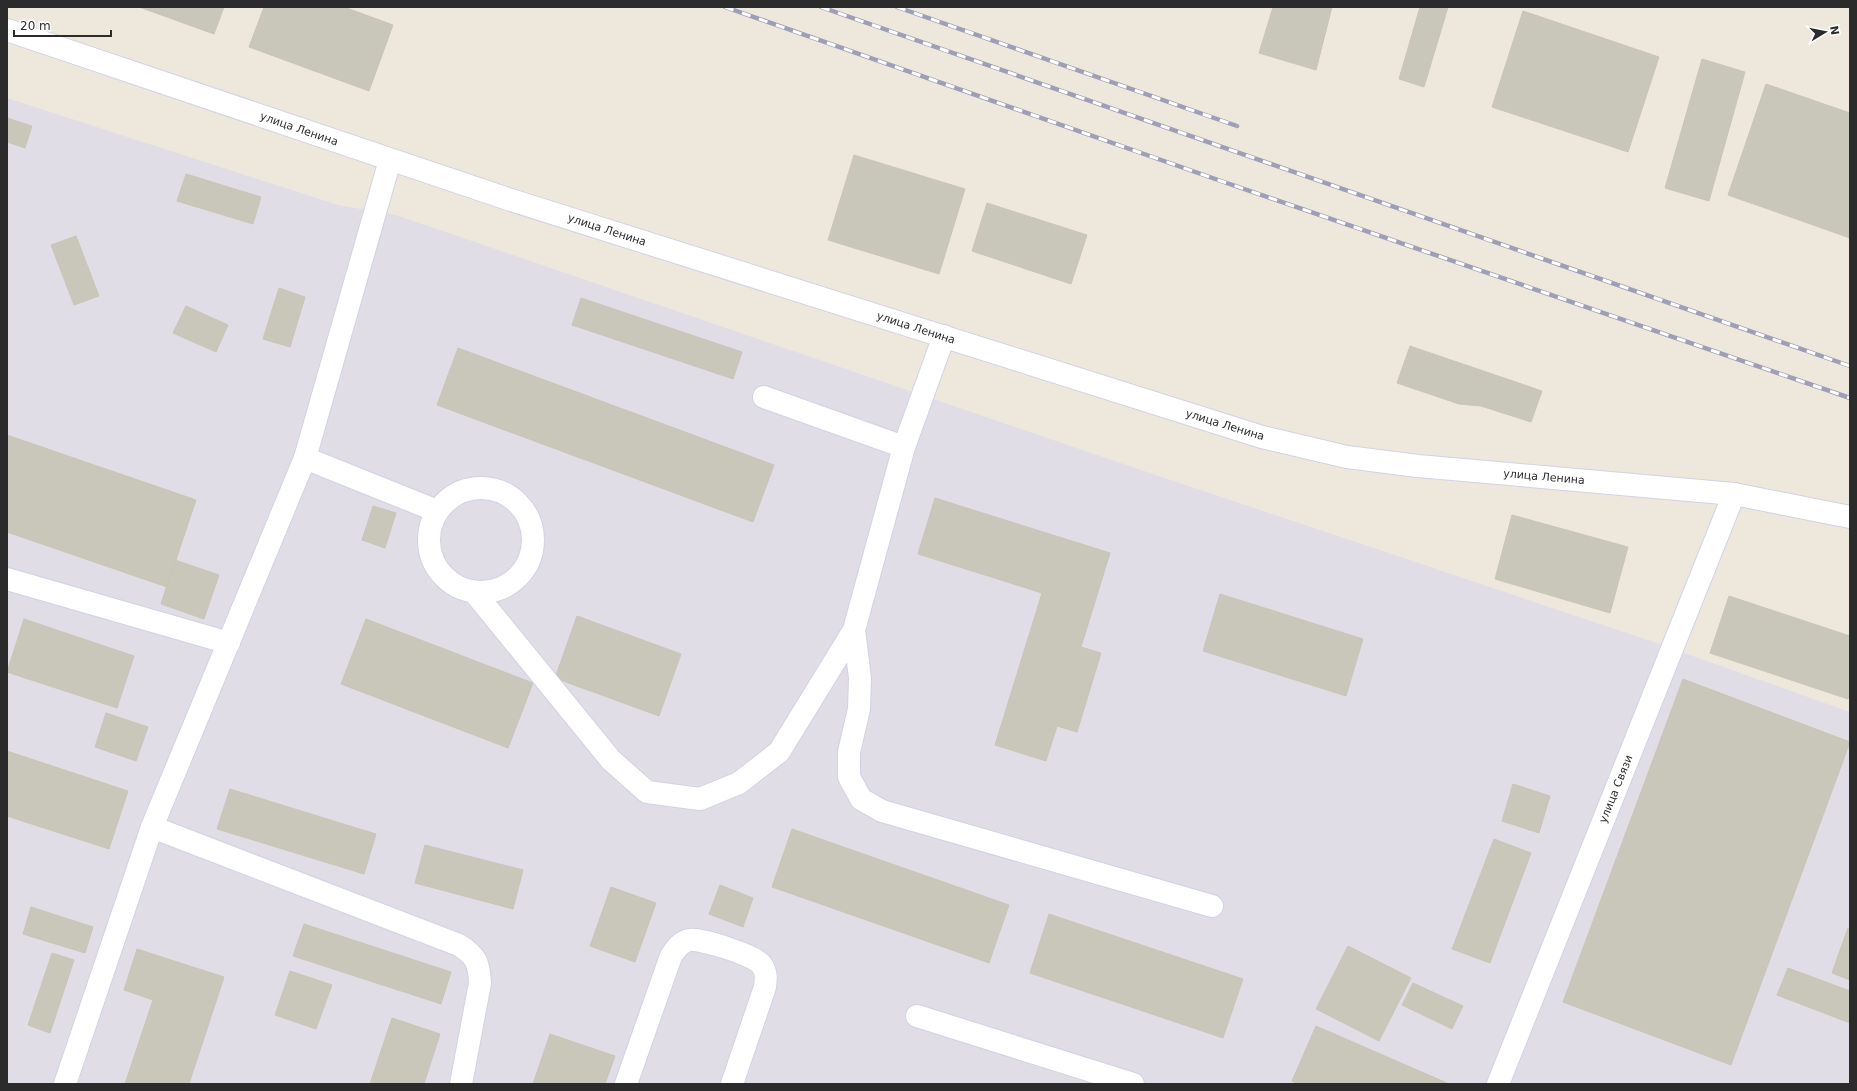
<svg xmlns="http://www.w3.org/2000/svg" width="1857" height="1091" font-family="'DejaVu Sans',sans-serif">
<style>
.industrial{fill:#e1dde6}
.building{fill:#c9c6ba;stroke:#cac5b5}
.lines{fill:none;stroke-linecap:round;stroke-linejoin:round}
.minor-casing{stroke:#d1d2e5;stroke-width:24}
.minor{stroke:#fff;stroke-width:22}
.rail-casing{stroke:#9e9eb7;stroke-width:4.5}
.rail{stroke:#fff;stroke-width:3;stroke-dasharray:9;stroke-linecap:butt}
.labels{text-anchor:middle;dominant-baseline:central;stroke-width:4;stroke-linejoin:round;paint-order:stroke}
.street-label{font-size:11px;fill:#2b2b2b;stroke:#fff}
</style>
<rect width="100%" height="100%" fill="#eee8dc"/>
<path class="industrial" d="M7,98L338,205L396,215L1144,471L1651,641L1850,712V1084H7Z"/>
<g class="building">
<path d="M139,7H224L214,34Z"/>
<path d="M264,7H344L393,25L369,91L249,47Z"/>
<path d="M1273,7H1332L1316,70L1259,53Z"/>
<path d="M1420,7H1448L1424,87L1399,79Z"/>
<path d="M1523,11L1659,57L1628,152L1492,107Z"/>
<path d="M1702,59L1745,72L1709,201L1665,188Z"/>
<path d="M1766,84L1850,113V238L1728,195Z"/>
<path d="M7,118L32,126L25,148L7,142Z"/>
<path d="M854,155L965,189L939,274L828,240Z"/>
<path d="M186,174L261,197L253,224L177,201Z"/>
<path d="M987,203L1087,235L1071,284L972,251Z"/>
<path d="M76,236L99,296L74,305L51,245Z"/>
<path d="M279,288L305,297L290,347L263,339Z"/>
<path d="M581,298L742,352L733,379L572,325Z"/>
<path d="M186,306L228,325L216,352L173,333Z"/>
<path d="M1410,346L1542,391L1531,422L1481,406L1459,404L1397,383Z"/>
<path d="M458,348L774,465L753,522L437,405Z"/>
<path d="M7,435L196,500L167,587L7,532Z"/>
<path d="M935,498L1110,553L1081,647L1101,653L1077,732L1057,726L1046,761L995,745L1042,593L918,554Z"/>
<path d="M373,506L396,513L385,548L362,540Z"/>
<path d="M1512,515L1628,547L1610,613L1495,579Z"/>
<path d="M175,560L219,575L204,619L161,604Z"/>
<path d="M1220,594L1363,639L1346,696L1203,651Z"/>
<path d="M1729,596L1850,636V693L1848,699L1710,653Z"/>
<path d="M577,616L681,654L659,716L555,678Z"/>
<path d="M24,619L134,656L117,708L7,672Z"/>
<path d="M366,619L533,683L508,748L341,684Z"/>
<path d="M1683,679L1850,742L1731,1065L1563,1002Z"/>
<path d="M106,713L148,727L136,761L95,747Z"/>
<path d="M7,751L128,791L109,849L7,816Z"/>
<path d="M1513,784L1550,796L1539,833L1502,821Z"/>
<path d="M230,789L376,834L364,874L217,829Z"/>
<path d="M792,829L1009,905L989,963L772,887Z"/>
<path d="M1494,839L1531,853L1490,963L1452,949Z"/>
<path d="M425,845L523,870L513,909L415,883Z"/>
<path d="M720,885L753,898L743,927L709,914Z"/>
<path d="M611,887L656,903L635,962L590,946Z"/>
<path d="M31,907L93,927L85,953L23,934Z"/>
<path d="M1049,914L1243,979L1223,1038L1030,973Z"/>
<path d="M304,924L451,972L441,1004L293,956Z"/>
<path d="M1848,928L1850,929V980L1832,973Z"/>
<path d="M1348,946L1411,978L1379,1041L1316,1009Z"/>
<path d="M137,949L224,977L189,1084H125L153,1000L124,990Z"/>
<path d="M52,953L74,960L50,1033L28,1025Z"/>
<path d="M1788,968L1850,991V1023L1777,995Z"/>
<path d="M290,971L332,985L316,1029L275,1015Z"/>
<path d="M1413,983L1463,1006L1452,1029L1402,1005Z"/>
<path d="M392,1018L440,1034L424,1084H370Z"/>
<path d="M1316,1026L1447,1083V1084H1299L1292,1081Z"/>
<path d="M550,1034L615,1056L605,1084H533Z"/>
</g>
<g class="lines">
<g class="minor-casing">
<g id="minor">
<path d="M7,30L511,200L1262,437L1347,457L1418,466L1734,494L1850,517"/>
<path d="M764,397L904,447"/>
<path d="M305,458L437,511"/>
<circle cx="481" cy="540" r="52"/>
<path d="M7,579L229,643"/>
<path d="M474,592L611,760L647,792L700,799L739,783L779,752L854,630L904,447L944,336"/>
<path d="M854,630L860,678L859,709L849,752V777L861,799L882,811L1212,906"/>
<path d="M152,827L459,945C476,956 479,962 480,983L461,1084"/>
<path d="M917,1016L1133,1084"/>
<path d="M65,1084L152,827L305,458L390,160"/>
<path d="M626,1084L671,956C676,949 680,942 689,940C700,938 754,955 761,964C767,972 766,979 765,987L732,1084"/>
<path d="M1498,1084L1734,494"/>
</g>
</g>
<use href="#minor" class="minor"/>
<g class="rail-casing">
<g id="rail">
<path d="M725,7L1221,181L1850,398"/>
<path d="M821,7L1850,366"/>
<path d="M897,7L1237,126"/>
</g>
</g>
<use href="#rail" class="rail"/>
</g>
<g class="labels">
<g class="street-label">
<text transform="translate(299 129) rotate(19)">улица Ленина</text>
<text transform="translate(607 230) rotate(18)">улица Ленина</text>
<text transform="translate(916 328) rotate(18)">улица Ленина</text>
<text transform="translate(1225 425) rotate(17)">улица Ленина</text>
<text transform="translate(1544 477) rotate(5)">улица Ленина</text>
<text transform="translate(1616 789) rotate(-68)">улица Связи</text>
</g>
</g>
<rect width="1857" height="1091" fill="none" stroke="#2b2b2b" stroke-width="16"/>
<g transform="translate(1825 32) rotate(80)" stroke="#ffffff" stroke-width="3" paint-order="stroke">
<path d="M0-3L7 15L0 10L-7 15Z" fill="#2b2b2b"/>
<text y="-6" font-size="11" font-weight="bold" text-anchor="middle" fill="#2b2b2b">N</text>
</g>
<path d="M14 30v6h97v-6" fill="none" stroke="#2b2b2b" stroke-width="2"/>
<text x="20" y="30" font-size="12" fill="#2b2b2b" stroke="#ffffff" stroke-width="3" paint-order="stroke">20 m</text>
</svg>
